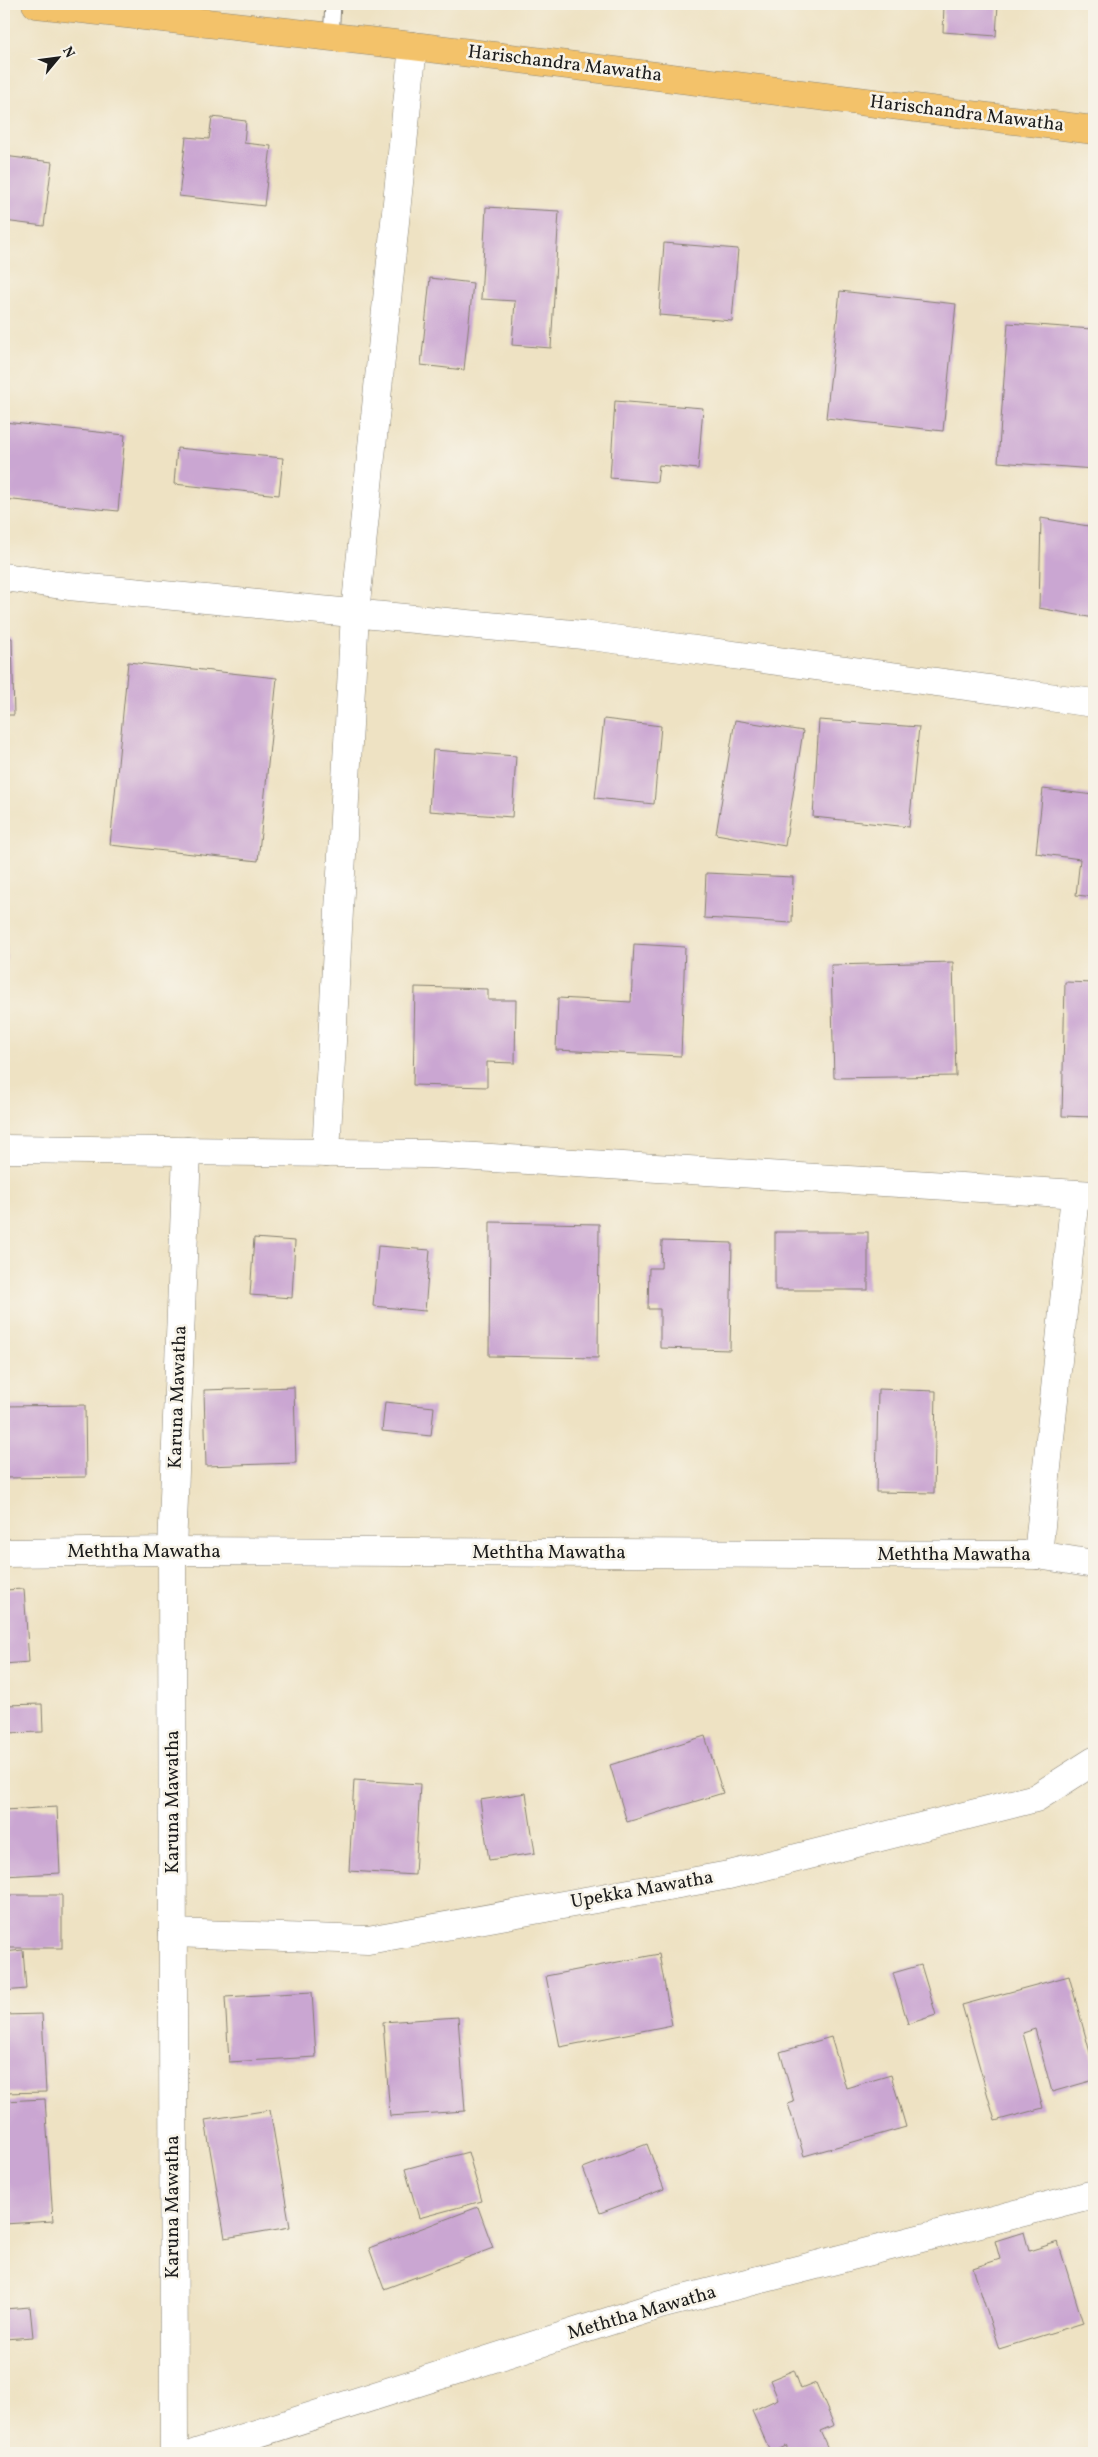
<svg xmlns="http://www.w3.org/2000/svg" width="1098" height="2457" font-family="Vollkorn,serif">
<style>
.building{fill:#caa6d2}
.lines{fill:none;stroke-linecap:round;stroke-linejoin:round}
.lane-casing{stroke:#857f70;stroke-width:17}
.street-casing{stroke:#857f70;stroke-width:29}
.primary-casing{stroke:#857f70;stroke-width:29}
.lane{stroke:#fff;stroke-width:15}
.street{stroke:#fff;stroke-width:28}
.primary{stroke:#f3c26a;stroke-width:28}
.labels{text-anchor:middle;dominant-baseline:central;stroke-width:5;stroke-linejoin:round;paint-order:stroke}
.street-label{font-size:19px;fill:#1c1c1c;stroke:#f7f3e8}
</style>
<rect width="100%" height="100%" fill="#f7f3e8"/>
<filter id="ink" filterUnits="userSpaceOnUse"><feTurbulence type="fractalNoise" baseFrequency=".02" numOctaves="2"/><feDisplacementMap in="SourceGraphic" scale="10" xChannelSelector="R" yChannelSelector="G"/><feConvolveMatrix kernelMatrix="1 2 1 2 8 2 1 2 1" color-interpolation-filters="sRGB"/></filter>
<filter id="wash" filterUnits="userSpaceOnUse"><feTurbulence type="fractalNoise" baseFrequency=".0096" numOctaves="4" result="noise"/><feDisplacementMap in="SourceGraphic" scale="20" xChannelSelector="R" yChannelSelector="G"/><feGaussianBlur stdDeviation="1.12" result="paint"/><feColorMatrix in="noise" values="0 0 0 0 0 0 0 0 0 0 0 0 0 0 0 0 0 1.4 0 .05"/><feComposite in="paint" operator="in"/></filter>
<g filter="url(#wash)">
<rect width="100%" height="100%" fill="#eee2c3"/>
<g id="blocks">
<g class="building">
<path d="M944,4H998L996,36L943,32Z"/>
<path d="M212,117L246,121L244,143L271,146L264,206L179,196L186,137L209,139Z"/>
<path d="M4,156L52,162L44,226L4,221Z"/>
<path d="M486,207L559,211L551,348L512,345L515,301L481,299Z"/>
<path d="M664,243L738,249L732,321L659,315Z"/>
<path d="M430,278L473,283L464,370L421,365Z"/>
<path d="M840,291L956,304L943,431L826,418Z"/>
<path d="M1093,315L1094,469L998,462L1008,323L1092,329Z"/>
<path d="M615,401L703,408L698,469L659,465L657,482L610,478Z"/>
<path d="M4,422L125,435L118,511L4,499Z"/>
<path d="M177,448L283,458L279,495L174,484Z"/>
<path d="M1041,518L1094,527V618L1039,608Z"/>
<path d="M4,638H12L14,715H4Z"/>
<path d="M128,662L277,678L258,861L110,845Z"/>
<path d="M604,719L661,726L654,804L595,798Z"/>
<path d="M735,720L803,731L785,846L716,834Z"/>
<path d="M819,720L919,727L909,827L813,817Z"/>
<path d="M433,750L516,756L512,817L429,811Z"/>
<path d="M1043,789L1094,795V897L1076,895L1080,859L1036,853Z"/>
<path d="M706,873L793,877L792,923L704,918Z"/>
<path d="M634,944L685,947L681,1056L556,1050L558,998L631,1002Z"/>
<path d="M4,945H7L6,976H4Z"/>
<path d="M953,962L956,1076L834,1078L831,965Z"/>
<path d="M1065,982L1094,983V1117L1062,1116Z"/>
<path d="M415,987L488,989V1000H516L515,1063L487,1062V1087L413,1085Z"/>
<path d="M490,1222L599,1224L598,1358L489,1356Z"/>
<rect x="775" y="1232" width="93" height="58"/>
<path d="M254,1238L295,1241L292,1298L250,1295Z"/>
<path d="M662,1241L732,1243L730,1350L660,1348V1309H648L649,1268H661Z"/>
<path d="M378,1246L430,1250L425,1311L373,1306Z"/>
<path d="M294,1387L296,1463L206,1466L204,1390Z"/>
<path d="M878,1389L936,1391L934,1493L876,1492Z"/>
<path d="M385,1402L434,1407L431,1436L382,1431Z"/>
<path d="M85,1405L86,1477L4,1478V1406Z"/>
<path d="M24,1589L29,1662L4,1664V1590Z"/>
<path d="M42,1704L43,1732L4,1733V1705Z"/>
<path d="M705,1736L723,1793L627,1822L610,1765Z"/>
<path d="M354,1780L420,1784L415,1875L349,1871Z"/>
<path d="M526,1793L535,1853L489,1860L480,1800Z"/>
<path d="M57,1807L60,1873L4,1876V1810Z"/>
<rect x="4" y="1895" width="58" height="53"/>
<path d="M23,1950L26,1989L4,1991V1952Z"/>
<path d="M659,1954L672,2025L560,2047L546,1976Z"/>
<path d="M921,1965L936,2015L908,2024L893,1973Z"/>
<path d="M1069,1976L1094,2067V2080L1052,2092L1035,2029L1023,2033L1043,2108L995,2121L962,2005Z"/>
<path d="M312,1992L316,2057L229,2062L225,1997Z"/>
<path d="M42,2014L46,2092L4,2093V2015Z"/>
<path d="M458,2017L465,2111L390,2116L383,2022Z"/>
<path d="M831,2037L846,2088L891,2075L906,2127L804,2156L788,2104L794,2102L780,2052Z"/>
<path d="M45,2099L53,2221L4,2224V2101Z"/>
<path d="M270,2110L290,2227L225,2238L205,2120Z"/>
<path d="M647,2144L664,2189L600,2213L583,2168Z"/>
<path d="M468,2152L482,2201L419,2218L405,2169Z"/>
<path d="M478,2207L493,2248L384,2289L369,2248Z"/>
<path d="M1024,2232L1029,2251L1058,2242L1083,2323L999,2349L973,2268L1000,2259L995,2241Z"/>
<path d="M30,2307L33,2337L4,2339V2309Z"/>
<path d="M794,2370L801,2389L816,2383L834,2425L820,2431L830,2453H790L786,2446L771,2453L752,2411L778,2399L770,2380Z"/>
</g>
</g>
</g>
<g filter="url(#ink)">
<use href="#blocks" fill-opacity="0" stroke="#857f70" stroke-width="1"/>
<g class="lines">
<g class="lane-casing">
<path id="lane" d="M331,37L333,4"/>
</g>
<g class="street-casing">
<g id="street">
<path d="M4,577L69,586L583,635L1094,703"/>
<path d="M4,1149L428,1154L1094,1195"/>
<path d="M326,1153L355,613L413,46"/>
<path d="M4,1553L172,1551L1038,1555L1094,1564"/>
<path d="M1038,1555L1075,1195"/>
<path d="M173,1933L368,1940L729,1875L1036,1798L1094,1761"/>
<path d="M174,2453L172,1551L187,1151"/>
<path d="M196,2453L660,2305L1094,2194"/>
</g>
</g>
<g class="primary-casing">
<path id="primary" d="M36,4L413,46L1094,130"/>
</g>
<use href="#lane" class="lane"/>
<use href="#street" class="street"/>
<use href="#primary" class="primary"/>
</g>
</g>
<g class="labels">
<g class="street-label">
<text transform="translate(565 64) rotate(7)">Harischandra Mawatha</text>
<text transform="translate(967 114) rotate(7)">Harischandra Mawatha</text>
<text transform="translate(178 1397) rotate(-88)">Karuna Mawatha</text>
<text x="144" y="1552">Meththa Mawatha</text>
<text x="549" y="1553">Meththa Mawatha</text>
<text x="954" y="1555">Meththa Mawatha</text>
<text transform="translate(173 1802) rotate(-90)">Karuna Mawatha</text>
<text transform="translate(642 1890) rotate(-10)">Upekka Mawatha</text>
<text transform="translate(173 2207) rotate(-90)">Karuna Mawatha</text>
<text transform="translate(642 2313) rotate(-16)">Meththa Mawatha</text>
</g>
</g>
<rect width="1098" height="2457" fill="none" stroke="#f7f3e8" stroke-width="20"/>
<g transform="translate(58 58) rotate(61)" stroke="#f7f3e8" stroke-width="4" paint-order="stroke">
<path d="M0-4L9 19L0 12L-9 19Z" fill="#1c1c1c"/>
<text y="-8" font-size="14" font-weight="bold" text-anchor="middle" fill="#1c1c1c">N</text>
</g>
</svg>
